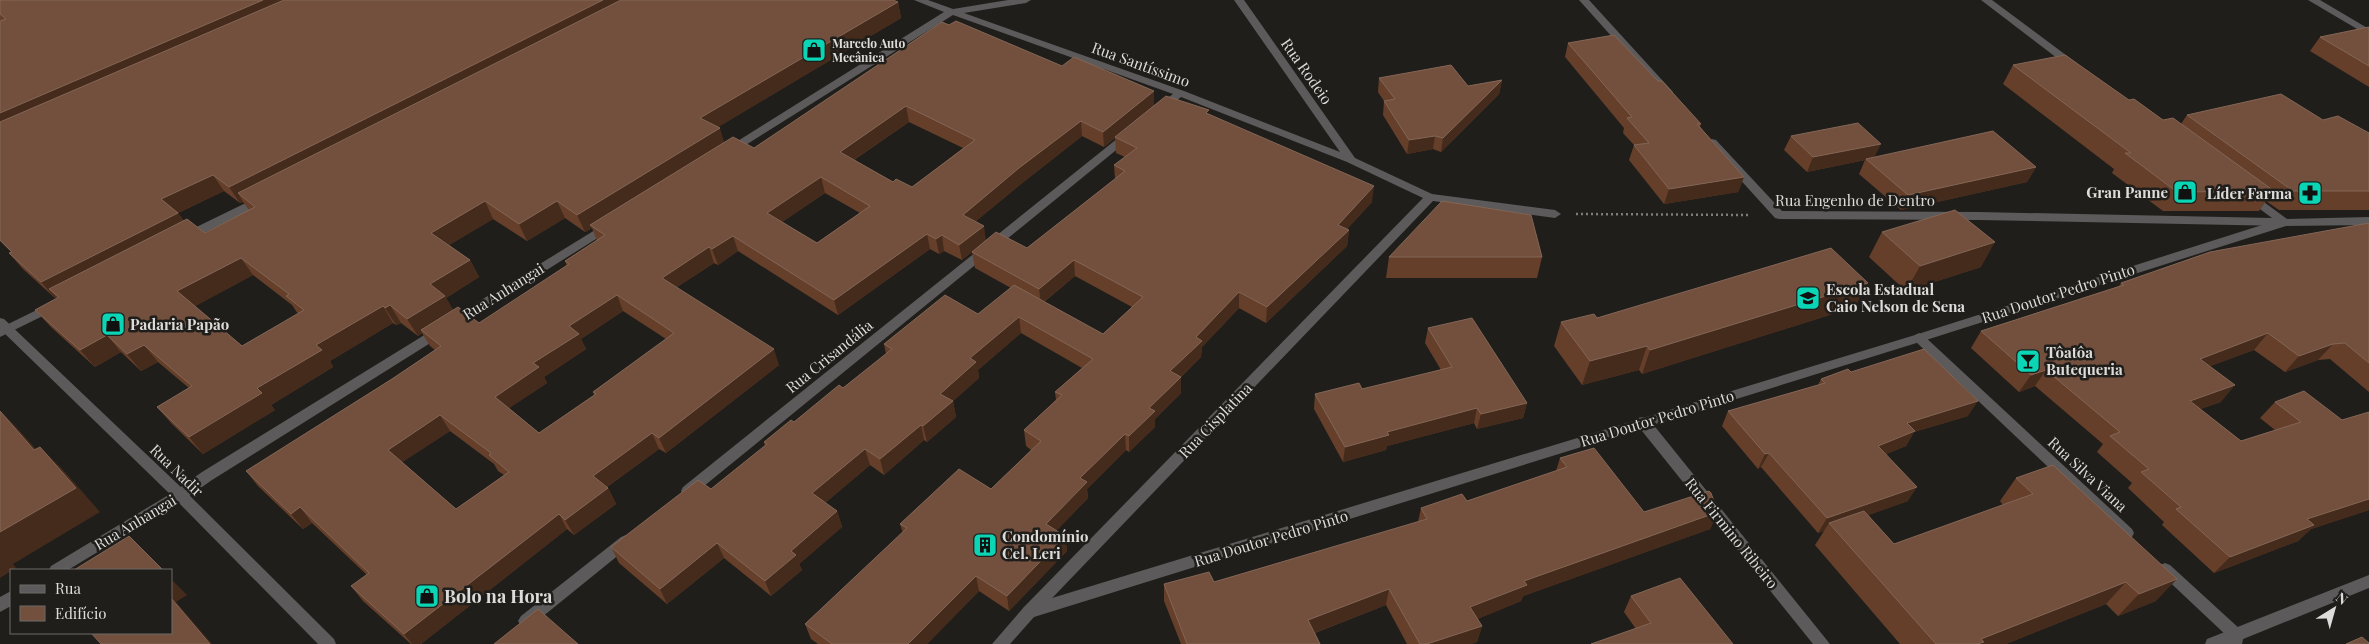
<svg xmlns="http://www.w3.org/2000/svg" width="2369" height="644" font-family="'Playfair Display',serif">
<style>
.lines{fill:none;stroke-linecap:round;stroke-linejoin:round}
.path{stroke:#7e7d7a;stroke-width:2.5;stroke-dasharray:2 3;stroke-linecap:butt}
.minor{fill:#5c5a5a;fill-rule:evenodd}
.tertiary{fill:#5c5a5a;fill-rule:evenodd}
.wall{fill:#663f2a;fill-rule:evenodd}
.shaded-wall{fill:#452b1c}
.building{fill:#73503d;stroke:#836656;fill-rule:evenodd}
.labels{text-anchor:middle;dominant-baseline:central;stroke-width:5;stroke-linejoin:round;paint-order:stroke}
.far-poi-label{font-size:12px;font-weight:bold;fill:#dddcda;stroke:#201e1b;text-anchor:start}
.street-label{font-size:15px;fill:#dddcda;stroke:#201e1b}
.poi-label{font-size:15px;font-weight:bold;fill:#dddcda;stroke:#201e1b;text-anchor:start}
.near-poi-label{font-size:18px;font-weight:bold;fill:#dddcda;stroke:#201e1b;text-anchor:start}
</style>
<rect width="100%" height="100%" fill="#201e1b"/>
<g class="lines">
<path class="path" d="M1576,214L1750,215"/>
<g class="minor">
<path d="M914,0H928L953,9L1008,0H1031L1026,3L964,13L1184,91L1340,152L1234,0H1244L1355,158L1432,194L1555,210L1561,214L1555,218L1433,201L1034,617L1029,619L1024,617L1021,612L1024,607L1423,198L1347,162L1181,97L1164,111H1156V107L1173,94L953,15L733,153H725L724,151L725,149L944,12Z"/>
<path d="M1579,0H1589L1673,92V96H1665Z"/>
<path d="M1981,0H1992L2078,64V68H2070Z"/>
<path d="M2308,0H2320L2369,29V36Z"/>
<path d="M1127,133L1131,134L1132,136L1131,138L693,495L688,497L683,495L681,491L683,487L1123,134Z"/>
<path d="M1712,139L1716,140L1782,211L1979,212L2272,218L2245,198L2243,195L2245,192L2249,191L2291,222L2285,226L1979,220L1779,219L1775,218L1708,144L1707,142Z"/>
<path d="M262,195L266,196L268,199L266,202L190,240H182L180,237L182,234Z"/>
<path d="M608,222L612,223L614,226L612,229L212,480L185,499L68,570H49L51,566L175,491L202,472Z"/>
<path d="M53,302L57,303L59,306L57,309L0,337V328Z"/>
<path d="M1919,333L1923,335L2132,529L2134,533L2132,537L2127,539L2122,537L1915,341L1913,338L1915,335Z"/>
<path d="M1643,417L1648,418L1830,644H1813L1638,426L1636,422L1638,418Z"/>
<path d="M626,535L631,537L633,541L631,545L531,626L526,628L521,626L518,621L521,616L621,537Z"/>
<path d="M2165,563L2170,565L2241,630L2244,635L2242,644H2226L2228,637L2160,573L2158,569L2160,565Z"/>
<path d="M11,591V606L0,612V597Z"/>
</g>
<g class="tertiary">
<path d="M2369,217V225L2286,226L1923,341L1034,617L1010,644H992L1024,607L1029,605L1915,335L2281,219Z"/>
<path d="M0,318L4,319L185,491L334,639L336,644H318L175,499L0,329Z"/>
<path d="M2369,575V588L2231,644H2205L2207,639Z"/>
</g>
</g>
<g class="wall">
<path d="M0,0L898,2L901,18L718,127L724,142L754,148L942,22L1154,105L1209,114L1372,202L1347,229L1349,230L1347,246L1266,323L1239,308L1202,347L1201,357L1181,377V393L1155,419V427L1129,452L1126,450L1087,489L1088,498L1056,531L1065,536L1067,551L1009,611L979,591L927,644H818L811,639L805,624L903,533L900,524L991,489L1031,450L1026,446L1024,430L1056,400L1055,392L1082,368L1021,333L978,370L979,378L953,401L956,417L927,442L924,440L884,475L870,465L825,503L837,511L842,527L799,564L802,570L771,596L724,558L667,604L619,563L611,547L711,489L765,446L764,442L794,422L843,388L886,354L884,344L978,314L1011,288L975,268L972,252L962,260L944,251L939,254L930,249L838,315L738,251L718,265L714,263L677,287L779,365L666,453L659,449L607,487L608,488L616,504L574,535L567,529L421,644H411L363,601L351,586L367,575L312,523L303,529L258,486L246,471L392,379L435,350L430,346L422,333L418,336L401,323L396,325L393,323L330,361L333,367L271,405L275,410L203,454L172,424L157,407L189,388L158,362L141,371L121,352L95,367L51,327L35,310L57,298L56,297L55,298L23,269L9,253L11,252L0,241V21H1L0,20ZM909,122L963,148L912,187L893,182L854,160ZM1082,136L1104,147L1115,138L1116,153L1125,157L1114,165L1115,179L1027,248L986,241L976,221L1021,184ZM224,191L240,203L243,202L249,210L205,233L184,221L178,213ZM825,193L860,213L817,243L782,222ZM565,218L585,232L592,228L597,241L565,261L567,266L479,323L453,310L446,298L479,277L470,260L449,245L493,219L527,241ZM253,275L292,305L298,314L242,346L195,306ZM1075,276L1132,307L1103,334L1044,302ZM623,311L666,339L593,392L594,395L539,433L509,408L547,383L544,377L586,349L581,339ZM450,431L494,464L498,471L504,475L456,509L402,462Z"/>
<path d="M2369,27V87L2310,51L2320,37Z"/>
<path d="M1568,43L1658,81L1701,124L1700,127L1744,177L1738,192L1664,204L1629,160L1634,145L1623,133L1624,128L1565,57Z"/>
<path d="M2013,65L2129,100L2163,120L2181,124L2187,115L2323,120L2369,133V210H2279L2266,201L2259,211H2163L2112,173L2114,169L2003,84Z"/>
<path d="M1379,78L1468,86L1502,80L1499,94L1441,152L1433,149L1407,154L1383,115L1384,101L1378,92Z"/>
<path d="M1791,136L1875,157L2036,167L2027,182L1901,210L1859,174L1865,160L1807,172L1784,150Z"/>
<path d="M2369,223V392L2330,359L2318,360L2285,372L2254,350L2210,366L2221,402L2200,409L2241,441L2275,430L2260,418L2275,402L2342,420L2369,412V510L2311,529L2298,541L2214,573L2162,525L2164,522L2128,488L2132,483L2097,452L2103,444L2035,386L2019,392L1971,348L1981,331L2119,286L2121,283Z"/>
<path d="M1882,232L1981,267L1906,291L1869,257Z"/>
<path d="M1389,257H1542L1537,278H1386Z"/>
<path d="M1855,307L1642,374L1639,370L1582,385L1554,346L1561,322L1597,318Z"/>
<path d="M1428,328L1527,403L1523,418L1477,429L1474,423L1387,446L1386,450L1343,462L1314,409L1315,394L1362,389L1441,370L1425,343Z"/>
<path d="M1851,372L1968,416L1914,432L1906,446L1886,454L1908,501L1868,515L1894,544L2003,505L2000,501L2016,478L2156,601L2118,616L2106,604L2006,644H1900L1815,545L1824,531L1818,533L1761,467L1758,469L1722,426L1728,411L1818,385L1821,379Z"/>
<path d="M1560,458L1644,512H1718L1710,529L1523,596L1521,601L1477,619L1482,626L1477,642L1471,644H1407L1386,605L1315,633L1320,644H1181L1164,601V584L1214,582L1418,522L1421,508L1467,501L1556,471Z"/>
<path d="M1631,596L1733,644L1636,629L1624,612Z"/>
</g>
<g class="shaded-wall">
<path d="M263,0H307L0,134V113Z"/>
<path d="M603,0H638L238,193L243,202L240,203L229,187Z"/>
<path d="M898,2L901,18L705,135L700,118Z"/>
<path d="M1502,80L1499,94L1441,152L1443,138Z"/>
<path d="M1154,91V107L1104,147L1103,132Z"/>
<path d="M906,106L909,122L843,167L840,152Z"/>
<path d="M1081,121L1082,136L1021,184L965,230L963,215L1019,168Z"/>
<path d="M720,128L725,145L590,225L592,228L585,232L577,215Z"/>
<path d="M1435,136L1433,149L1407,154L1409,140Z"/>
<path d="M1881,144L1874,158L1866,159L1865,160L1807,172L1813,157Z"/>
<path d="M2036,167L2027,182L1901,210L1908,195Z"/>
<path d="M213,175L224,191L173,215L161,199Z"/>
<path d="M821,177L825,193L772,229L767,213Z"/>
<path d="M1744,177L1738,192L1664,204L1669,189Z"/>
<path d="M1374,186L1372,202L1336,241L1338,225Z"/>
<path d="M485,201L493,219L441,250L431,233Z"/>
<path d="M557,201L565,218L527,241L519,224Z"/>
<path d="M178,213L190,229L49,289L56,297L55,298L41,282Z"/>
<path d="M984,226L986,241L962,260L959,245Z"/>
<path d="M1349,230L1347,246L1266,323L1267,307Z"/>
<path d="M927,234L930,249L838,315L834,300Z"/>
<path d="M942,235L944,251L939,254L936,239Z"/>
<path d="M733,236L738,251L718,265L712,249Z"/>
<path d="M1995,242L1981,267L1906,291L1920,266Z"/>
<path d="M709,247L714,263L668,293L662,278Z"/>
<path d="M241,258L253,275L190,309L177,291Z"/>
<path d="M470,260L479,277L446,298L455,313L421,330L422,333L418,336L407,319L430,284Z"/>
<path d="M1074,260L1075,276L1041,304L1039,289Z"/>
<path d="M1868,283L1855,307L1642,374L1650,350Z"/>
<path d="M1239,292V308L1202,347L1201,357L1170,387V371L1196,337Z"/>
<path d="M617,295L623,311L581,339L586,349L544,377L547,383L503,412L495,397L533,363L569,326Z"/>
<path d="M390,305L401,323L396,325L385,308Z"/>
<path d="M383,306L393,323L330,361L333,367L271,405L275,410L203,454L189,437L316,345Z"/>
<path d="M1019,317L1021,333L978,370L979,378L953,401L956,417L927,442L923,426L940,394L970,358Z"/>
<path d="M2268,333L2254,350L2187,375L2200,359Z"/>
<path d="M107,335L121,352L95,367L80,350Z"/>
<path d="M2333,344L2318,360L2285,372L2299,356Z"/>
<path d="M144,345L158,362L141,371L127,354Z"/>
<path d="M1647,346L1639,370L1582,385L1590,361Z"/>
<path d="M774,349L779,365L666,453L659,438Z"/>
<path d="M2046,370L2035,386L2019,392L2031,375Z"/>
<path d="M1181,377V393L1155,419V427L1129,452V436L1149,408Z"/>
<path d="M2235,385L2221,402L2177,417L2190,401Z"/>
<path d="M1978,401L1968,416L1914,432L1906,446L1869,461L1878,446L1907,423Z"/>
<path d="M1527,403L1523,418L1477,429L1481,414Z"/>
<path d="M1477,408L1474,423L1387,446L1386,450L1343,462L1345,447L1387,432Z"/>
<path d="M0,411L17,428L58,474L34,450Z"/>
<path d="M440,415L450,431L398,465L388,450Z"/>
<path d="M921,425L924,440L884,475L880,459Z"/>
<path d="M652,433L659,449L601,491L593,476Z"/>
<path d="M1125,434L1126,450L1087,489L1088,498L1048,539L1046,524L1080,478Z"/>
<path d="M40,447L64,471L100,512L13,564L16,568L0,578V532Z"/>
<path d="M865,449L870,465L818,509L812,493Z"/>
<path d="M1769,453L1761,467L1758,469L1765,454Z"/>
<path d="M1917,487L1908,501L1833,528L1829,523L1824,531L1818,533L1827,518Z"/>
<path d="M608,488L616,504L574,535L565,520Z"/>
<path d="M2369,499V510L2311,529L2298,541L2214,573L2230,557L2307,519Z"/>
<path d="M300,507L312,523L303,529L291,514Z"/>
<path d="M837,511L842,527L799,564L802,570L771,596L765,581L791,551Z"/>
<path d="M1718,512L1710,529L1523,596L1521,601L1466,624L1470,607L1524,581Z"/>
<path d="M559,514L567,529L421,644H412L404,634Z"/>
<path d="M1065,536L1067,551L1009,611L1007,596Z"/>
<path d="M717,543L724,558L667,604L660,589Z"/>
<path d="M976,576L979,591L927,644H908Z"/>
<path d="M2177,579L2156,601L2118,616L2139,594Z"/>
<path d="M173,581L187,595L176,602L212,644H210L171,598V582Z"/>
<path d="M2126,582L2106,604L2006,644H1977L1981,639Z"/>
<path d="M1389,589L1386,605L1306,636L1308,620Z"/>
<path d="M1482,626L1477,642L1471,644H1427Z"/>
</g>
<g class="building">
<path d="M0,0H263L0,113V21L6,19L0,14Z"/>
<path d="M284,0H603L229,187L213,175L161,199L178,213L41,282L9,253L12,252L0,240V122Z"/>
<path d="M621,0H893L898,2L700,118L720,128L577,215L557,201L519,224L485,201L431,233L470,260L430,284L445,296L407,319L390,305L385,308L383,306L316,345L322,350L257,388L262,393L189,437L157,407L192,386L144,345L127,354L107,335L80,350L35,310L59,297L49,289L187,219L205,233L255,207L238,193ZM241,258L289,294L286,296L304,310L242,346L177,291Z"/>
<path d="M956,21L1062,66L1074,57L1154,91L1103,132L1081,121L1019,168L963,215L984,226L959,245L942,235L936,239L927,234L834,300L733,236L712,249L709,247L662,278L774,349L659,438L652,433L593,476L608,488L565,520L559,514L404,634L351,586L369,573L300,507L291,514L246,471L392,379L441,346L421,330L458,307L479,323L569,264L565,261L605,235L590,225L733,137L754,148L942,22L949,25ZM906,106L975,140L912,187L896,179L893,182L840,152ZM821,177L870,206L817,243L767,213ZM617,295L674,333L593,392L596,394L539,433L495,397L539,367L533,363L579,334L569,326ZM440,415L491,453L489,455L509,472L456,509L388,450Z"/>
<path d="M2369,27V66L2320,37Z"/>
<path d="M1614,35L1658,81H1662L1701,124H1697L1744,177L1669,189L1634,145L1649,143L1627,118L1632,117L1568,43Z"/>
<path d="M2065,55L2129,100L2134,99L2163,120L2173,118L2274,191L2177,192L2125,153H2131L2013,65Z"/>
<path d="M1451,65L1468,86L1502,80L1443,138L1435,136L1409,140L1384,101L1395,99L1379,78Z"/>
<path d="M2281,94L2323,120L2338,116L2369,133V191H2293L2187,115Z"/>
<path d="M1166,96L1209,110L1206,113L1374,186L1338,225L1349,230L1267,307L1239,292L1196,337L1202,341L1170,371L1181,377L1149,408L1155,411L1129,436L1125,434L1080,478L1087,482L1046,524L1065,536L1007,596L976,576L908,644H832L805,624L907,528L900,524L959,469L991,489L1041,441L1024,430L1062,395L1055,392L1093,359L1019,317L970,358L976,362L940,394L953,401L923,426L921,425L880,459L865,449L812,493L837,511L791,551L796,555L765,581L717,543L660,589L611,547L698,480L711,489L767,444L764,442L791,420L794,422L839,385L843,388L892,349L884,344L945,295L978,314L1014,285L1103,334L1143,297L1074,260L1039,289L972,252L996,232L1027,248L1125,171L1114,165L1137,148L1115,137Z"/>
<path d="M1858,123L1881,144L1813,157L1791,136Z"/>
<path d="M1993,131L2036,167L1908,195L1866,159Z"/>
<path d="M1442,201L1531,215L1542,257H1389Z"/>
<path d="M1955,210L1995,242L1920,266L1882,232Z"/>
<path d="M2369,223V363L2345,343L2333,344L2299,356L2268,333L2200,359L2235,385L2190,401L2241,441L2301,422L2275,402L2304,391L2342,420L2369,412V499L2307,519L2314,525L2230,557L2176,509L2181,507L2141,472L2149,469L2110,436L2120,432L2046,370L2031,375L1981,331L2124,285L2121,283L2210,252Z"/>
<path d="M1831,248L1868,283L1650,350L1647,346L1590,361L1561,322L1594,314L1597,318Z"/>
<path d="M1472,318L1527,403L1481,414L1477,408L1387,432L1389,435L1345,447L1315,394L1359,383L1362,389L1452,367L1428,328Z"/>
<path d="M1924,349L1978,401L1907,423L1915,431L1878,446L1917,487L1827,518L1769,453L1765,454L1728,411L1825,383L1821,379L1848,369L1851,372Z"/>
<path d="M0,411L34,450L40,447L76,488L0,532Z"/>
<path d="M1594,448L1644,512L1709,491L1711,493L1718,512L1524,581L1527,585L1470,607L1482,626L1427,644H1420L1389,589L1308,620L1320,644H1187L1164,584L1209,572L1214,582L1427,519L1421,508L1462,494L1467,501L1567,467L1560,458Z"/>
<path d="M2053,465L2177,579L2139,594L2126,582L1981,639L1984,642L1977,644H1936L1829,523L1864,511L1894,544L2033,494L2016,478Z"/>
<path d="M129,536L163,570H74Z"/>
<path d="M1680,578L1733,644H1591L1651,623L1631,596Z"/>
<path d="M171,598L210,644H101L91,633H171Z"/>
<path d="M538,609L578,644H494Z"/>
<path d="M2362,637L2369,643V644H2346Z"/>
</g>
<defs>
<g id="shop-square" transform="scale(1.25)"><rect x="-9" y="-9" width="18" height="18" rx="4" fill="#0ad5b5" stroke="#201e1b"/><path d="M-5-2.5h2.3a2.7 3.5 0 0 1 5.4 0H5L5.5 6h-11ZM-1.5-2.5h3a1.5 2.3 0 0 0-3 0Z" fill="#111"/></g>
<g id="pharmacy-square" transform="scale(1.25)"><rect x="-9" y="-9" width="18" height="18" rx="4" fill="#0ad5b5" stroke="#201e1b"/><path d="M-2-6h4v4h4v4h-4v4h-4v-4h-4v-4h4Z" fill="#111"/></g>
<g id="school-square" transform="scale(1.25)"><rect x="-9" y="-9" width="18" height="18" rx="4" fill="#0ad5b5" stroke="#201e1b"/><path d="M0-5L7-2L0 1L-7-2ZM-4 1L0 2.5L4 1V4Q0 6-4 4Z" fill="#111"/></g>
<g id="bar-square" transform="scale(1.25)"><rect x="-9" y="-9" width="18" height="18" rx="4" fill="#0ad5b5" stroke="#201e1b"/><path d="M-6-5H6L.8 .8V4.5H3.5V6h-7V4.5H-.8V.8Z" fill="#111"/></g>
<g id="building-square" transform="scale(1.25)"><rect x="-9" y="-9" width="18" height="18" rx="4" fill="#0ad5b5" stroke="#201e1b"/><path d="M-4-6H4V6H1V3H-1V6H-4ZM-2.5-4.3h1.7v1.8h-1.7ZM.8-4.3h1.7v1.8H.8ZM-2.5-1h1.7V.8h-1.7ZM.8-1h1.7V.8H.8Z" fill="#111"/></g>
</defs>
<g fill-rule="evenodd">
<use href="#shop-square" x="814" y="50"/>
<use href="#shop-square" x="2185" y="192"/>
<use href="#pharmacy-square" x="2310" y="193"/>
<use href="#school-square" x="1808" y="298"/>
<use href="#shop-square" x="113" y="324"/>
<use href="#bar-square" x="2028" y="361"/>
<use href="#building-square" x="985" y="545"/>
<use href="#shop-square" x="427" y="596"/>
</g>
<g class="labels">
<g class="far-poi-label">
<text x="832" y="43">Marcelo Auto<tspan x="832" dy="14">Mecânica</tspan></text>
</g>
<g class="street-label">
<text transform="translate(1141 64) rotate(20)">Rua Santíssimo</text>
<text transform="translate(1307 71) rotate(55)">Rua Rodeio</text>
<text x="1855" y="200">Rua Engenho de Dentro</text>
<text transform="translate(503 291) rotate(-32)">Rua Anhangai</text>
<text transform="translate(2058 293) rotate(-18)">Rua Doutor Pedro Pinto</text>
<text transform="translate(829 356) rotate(-39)">Rua Crisandália</text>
<text transform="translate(1657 418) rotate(-17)">Rua Doutor Pedro Pinto</text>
<text transform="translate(1215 420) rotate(-46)">Rua Cisplatina</text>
<text transform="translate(177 470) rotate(44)">Rua Nadir</text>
<text transform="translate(2088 474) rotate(43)">Rua Silva Viana</text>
<text transform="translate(135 522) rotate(-31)">Rua Anhangai</text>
<text transform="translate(1732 533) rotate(51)">Rua Firmino Ribeiro</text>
<text transform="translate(1271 538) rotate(-17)">Rua Doutor Pedro Pinto</text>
</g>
<g class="poi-label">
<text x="2168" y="192" text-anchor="end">Gran Panne</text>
<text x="2292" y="193" text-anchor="end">Líder Farma</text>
<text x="1826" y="289">Escola Estadual<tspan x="1826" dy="17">Caio Nelson de Sena</tspan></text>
<text x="130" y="324">Padaria Papão</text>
<text x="2046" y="352">Tôatôa<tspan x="2046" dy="17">Butequeria</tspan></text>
<text x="1002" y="536">Condomínio<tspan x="1002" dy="17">Cel. Leri</tspan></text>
</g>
<g class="near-poi-label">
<text x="444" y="596">Bolo na Hora</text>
</g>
</g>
<rect x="10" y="569" width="162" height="65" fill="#201e1b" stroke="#6c6a67"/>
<rect x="20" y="585" width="25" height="8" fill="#5c5a5a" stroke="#6c6a67"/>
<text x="55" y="594" font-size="15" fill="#dddcda">Rua</text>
<rect x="20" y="606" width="25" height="15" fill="#73503d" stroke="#6c6a67"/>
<text x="55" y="619" font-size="15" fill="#dddcda">Edifício</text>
<g transform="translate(2334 609) rotate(37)" stroke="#201e1b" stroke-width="4" paint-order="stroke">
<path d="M0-4L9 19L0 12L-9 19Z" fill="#dddcda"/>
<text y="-8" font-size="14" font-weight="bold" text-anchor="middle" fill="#dddcda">N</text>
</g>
</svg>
